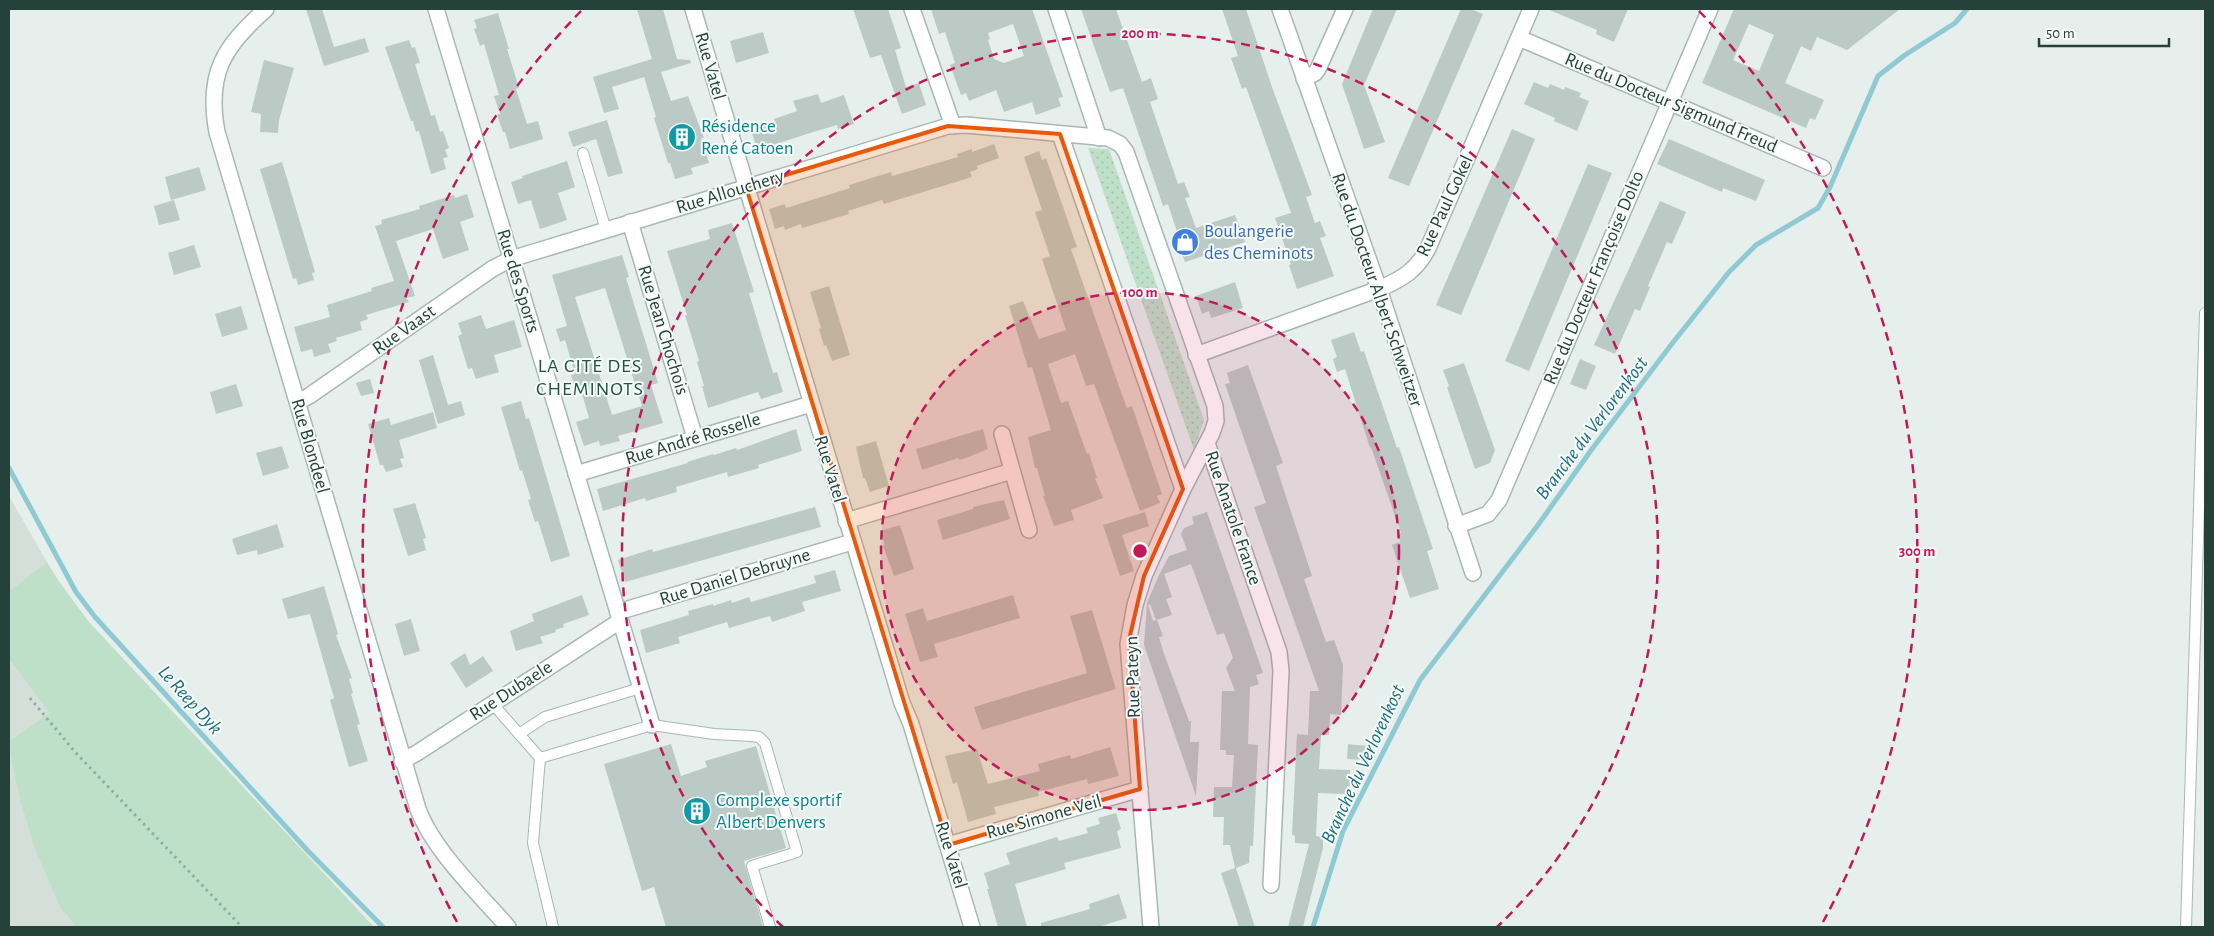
<svg xmlns="http://www.w3.org/2000/svg" width="2214" height="936" font-family="'Alegreya Sans',sans-serif">
<style>
.built{fill:#d4dfda}
.grass{fill:url(#grass-dots)}
.garden{fill:#bfe0c8}
.lines{fill:none;stroke-linecap:round;stroke-linejoin:round}
.stream{stroke:#8ec9d4;stroke-width:5}
.building{fill:#bbcac4;fill-rule:evenodd}
.service-casing{stroke:#a8b8b2;stroke-width:12}
.minor-casing{stroke:#a8b8b2;stroke-width:18}
.path{stroke:#86b3a5;stroke-width:3;stroke-dasharray:2.5 4;stroke-linecap:butt}
.service{stroke:#fff;stroke-width:10}
.minor{stroke:#fff;stroke-width:15}
.marked{fill:#e8590c;fill-opacity:0.2;stroke:#e8590c;stroke-width:4;stroke-linejoin:round}
.ring{fill:none;stroke:#c2185b;stroke-width:2.5;stroke-dasharray:9 6}
.labels{text-anchor:middle;dominant-baseline:central;stroke-width:4;stroke-linejoin:round;paint-order:stroke}
.street-label{font-size:19px;fill:#24423a;stroke:#f7fbf9}
.culture-label{font-size:19px;fill:#0d838f;stroke:#f7fbf9;text-anchor:start}
.shop-label{font-size:19px;fill:#366cbe;stroke:#f7fbf9;text-anchor:start}
.neighbourhood-label{font-size:20px;letter-spacing:1px;fill:#1f5548;stroke:#f7fbf9}
.water-label{font-size:20px;font-style:italic;fill:#1c6f80;stroke:#f7fbf9}
.centre{fill:#c2185b;stroke:#f7fbf9;stroke-width:2.5}
.ring-label{font-size:15px;text-anchor:middle;font-weight:bold;fill:#c2185b;stroke:#f7fbf9;stroke-width:4;stroke-linejoin:round;paint-order:stroke}
</style>
<defs>
<pattern id="grass-dots" width="8" height="8" patternUnits="userSpaceOnUse" patternTransform="scale(1.25)"><rect width="8" height="8" fill="#bfe0c8"/><path d="M2 2h.1M6 6h.1" fill="none" stroke="#a4c1ad" stroke-width="1.8" stroke-linecap="round"/></pattern>
</defs>
<rect width="100%" height="100%" fill="#e6efeb"/>
<g class="built">
<path d="M9,496L47,562L9,591Z"/>
<path d="M9,659L51,713L9,741Z"/>
<path d="M9,747L19,797L34,847L60,908L77,927H9Z"/>
</g>
<path class="grass" d="M1088,148L1109,149L1204,420L1194,450Z"/>
<path class="garden" d="M47,562L58,580L89,622L374,927H77L60,908L34,847L19,797L9,747V741L50,713L9,659V591Z"/>
<g class="lines">
<g class="stream">
<path d="M9,468L76,592L95,617L308,851L383,927"/>
<path d="M1313,927L1343,831L1420,680L1538,525L1592,449L1671,345L1729,272L1756,245L1818,208L1830,187L1878,76L1905,55L1955,23L1967,9"/>
</g>
</g>
<g class="building">
<path d="M306,9H322L334,47L365,38L369,52L324,66Z"/>
<path d="M637,9H663L677,59L690,60L691,63L661,72L671,101L688,96L704,138H701L709,163L691,168L693,174L675,179L670,163H668L654,118L656,117L644,77L612,87L619,109L604,113L593,77L652,59Z"/>
<path d="M853,9H888L901,48L895,50L906,87L919,83L926,105L902,114L881,55L870,58Z"/>
<path d="M931,9H1032L1063,97L1058,98L1061,106L1036,115L1032,102L1004,112L996,90L969,101L966,93L961,95L950,65L955,63L945,32L939,34ZM1013,24L1024,56L1004,63L994,59L988,40L990,39L988,33Z"/>
<path d="M1081,9H1116L1142,82L1151,78L1158,99L1150,102L1178,184L1184,182L1190,197L1185,198L1196,228L1235,215L1245,242L1185,262L1175,236L1178,235L1168,204L1163,206L1123,88L1110,92Z"/>
<path d="M1222,9H1246L1272,87L1312,195L1306,197L1315,223L1320,221L1326,236L1320,238L1334,276L1297,289L1289,265L1291,264L1275,218L1291,213L1246,87L1242,89L1231,58L1238,56Z"/>
<path d="M1373,9H1397L1364,85L1385,142L1364,149L1342,84Z"/>
<path d="M1461,9H1471L1483,14L1409,186L1388,178Z"/>
<path d="M1547,9H1628L1614,42L1596,34L1597,30Z"/>
<path d="M1734,9H1900L1847,50L1817,37L1811,51L1801,46L1785,83L1824,100L1815,120L1810,118L1806,128L1702,83ZM1749,24L1774,35L1759,71L1733,60Z"/>
<path d="M498,13L509,49H507L519,88L516,89L527,124L538,121L543,139L510,149L505,132H503L497,115L500,114L494,96L499,95L484,44L480,46L474,29L477,28L474,20Z"/>
<path d="M763,32L769,53L736,63L730,41Z"/>
<path d="M409,40L412,48L415,47L420,63L415,64L431,116L435,115L440,132L443,131L449,148L445,150L448,157L443,158L446,169L431,174L419,131L416,132L413,121H411L385,47Z"/>
<path d="M264,60L294,68L279,120L278,133L260,132L261,114L251,112Z"/>
<path d="M1534,82L1548,88L1550,84L1564,90L1565,87L1581,93L1579,97L1589,101L1577,131L1554,121L1555,118L1524,104Z"/>
<path d="M818,94L821,103L844,95L854,124L838,129L837,125L813,132L773,145L774,148L758,152L752,133L760,131L759,128L775,122L774,119L797,111L793,101Z"/>
<path d="M607,120L623,173L608,177L596,139L573,147L568,132Z"/>
<path d="M1512,129L1535,139L1461,315L1436,305Z"/>
<path d="M1669,139L1765,180L1756,201L1723,188L1722,192L1657,164Z"/>
<path d="M994,144L999,158L977,166L978,169L970,172L972,177L884,204L882,200L848,211L849,214L802,228L801,224L785,230L784,226L775,229L769,209L785,204L786,208L850,188L849,185L891,172L892,176L958,157L957,154L972,149V152Z"/>
<path d="M1039,151L1042,160L1046,158L1077,247L1071,249L1121,392L1127,408L1132,406L1162,494L1157,496L1160,503L1140,511L1094,384L1086,386L1075,354L1048,364L1061,403L1068,401L1087,454L1089,453L1092,463L1097,478H1095L1103,498L1071,510L1074,520L1054,526L1046,504L1043,496H1045L1037,468H1035L1028,437L1051,430L1032,367L1028,368L1009,306L1023,301L1039,339L1066,330L1042,259L1050,256L1035,212L1042,210L1024,157Z"/>
<path d="M567,161L575,187L558,193L567,220L540,229L531,200L518,204L511,182L523,178L522,176Z"/>
<path d="M282,162L315,272L312,273L314,280L298,285L296,278L293,279L260,169Z"/>
<path d="M1588,164L1612,173L1529,371L1505,361Z"/>
<path d="M199,167L206,190L171,200L165,177Z"/>
<path d="M467,194L474,217L460,222L469,250L443,259L433,229L396,241L415,296L406,298L409,302L366,315L368,319L360,322L362,330L336,338L337,341L328,344L331,352L314,357L312,349L301,352L294,327L330,317L327,305L372,291L371,288L394,281L375,226L382,224L381,220L420,209L419,206L454,195L455,198Z"/>
<path d="M174,200L180,220L159,225L154,206Z"/>
<path d="M1660,201L1686,212L1672,244L1667,242L1648,286L1650,287L1640,311L1635,309L1615,354L1594,345Z"/>
<path d="M732,223L754,292L749,293L773,373L777,372L783,392L761,399L758,392L708,408L702,386H704L697,362L699,361L685,315H687L667,251L710,239L708,230Z"/>
<path d="M194,245L201,267L174,275L168,253Z"/>
<path d="M622,255L629,277L626,278L658,383L651,385L663,423L618,436L620,441L600,446L599,441L584,446L576,422L589,418L580,387L575,388L571,375L575,374L565,340L560,342L556,329L567,326L552,275ZM605,288L642,406L612,415L575,297Z"/>
<path d="M1235,282L1243,308L1211,318L1209,311L1202,314L1196,296Z"/>
<path d="M829,286L850,355L832,361L826,345L824,346L819,329L821,328L810,292Z"/>
<path d="M241,306L248,329L222,337L215,314Z"/>
<path d="M481,315L486,329L514,320L522,347L494,355L499,372L476,379L472,368L468,369L458,336L462,334L458,323Z"/>
<path d="M1354,332L1361,352L1364,351L1397,448L1399,447L1433,549L1427,551L1439,589L1410,598L1392,545L1400,542L1397,535L1401,533L1371,447L1370,448L1345,369L1337,372L1333,359L1337,357L1331,340Z"/>
<path d="M433,355L448,405L461,401L465,415L438,424L419,360Z"/>
<path d="M1580,359L1596,366L1586,390L1570,384Z"/>
<path d="M1464,363L1495,450L1490,463L1475,469L1447,387L1449,386L1443,370Z"/>
<path d="M1248,365L1283,463L1276,466L1312,576L1304,579L1326,642L1334,640L1343,665L1341,715L1330,714L1329,735H1321L1319,769L1350,770V786H1347V794L1318,793L1316,836L1323,837V848L1303,927H1288L1309,844L1295,843V836L1292,835L1297,734L1308,735L1310,691H1319L1254,507L1266,503L1225,384L1230,383L1227,373Z"/>
<path d="M370,379L374,393L361,396L356,383Z"/>
<path d="M236,384L243,406L216,414L210,392Z"/>
<path d="M521,401L526,419L529,418L570,556L551,562L538,521L535,522L528,500L531,499L522,470L520,471L501,407Z"/>
<path d="M433,412L437,428L399,440L404,458L400,459L403,467L386,472L383,465H380L368,424L389,418L391,425Z"/>
<path d="M796,429L802,451L758,465L759,468L728,477L727,472L676,487L677,492L646,501L645,498L603,511L597,489L688,463L687,462L713,454L714,455L736,448L737,450Z"/>
<path d="M983,429L988,449L966,458L959,460L958,458L922,470L916,449Z"/>
<path d="M876,441L889,486L870,492L865,478H863L856,447Z"/>
<path d="M282,446L289,468L263,476L256,453Z"/>
<path d="M1004,500L1010,519L943,540L937,520L973,509V507L981,505Z"/>
<path d="M415,503L426,538L423,539L426,550L408,556L393,509Z"/>
<path d="M815,507L821,527L625,582L618,560L652,549L653,552Z"/>
<path d="M1145,512L1149,526L1122,535L1134,571L1120,576L1103,525Z"/>
<path d="M1207,512L1263,673L1256,675L1259,684L1250,687L1248,744L1258,745L1253,846H1250L1249,863L1236,868L1255,927H1239L1221,873L1235,868L1230,845H1223L1224,817H1213L1214,787H1232L1234,755H1226V750H1220L1222,691H1235L1226,668L1233,658L1224,633L1217,635L1191,564L1164,574L1172,597L1166,599L1172,615L1156,620L1150,604L1148,605L1153,621L1157,620L1163,636L1159,637L1164,654L1189,721H1191L1190,742H1199L1196,796L1144,645L1147,603L1159,575L1169,556L1187,550L1181,534L1184,528L1194,524L1192,517Z"/>
<path d="M277,524L284,547L258,555L257,550L237,555L232,539Z"/>
<path d="M900,525L914,569L894,576L883,546L885,545L880,531Z"/>
<path d="M835,570L841,591L802,602L805,611L772,622L770,616L729,628L727,622L678,637L680,643L646,653L640,630L689,615L688,611L713,604V606L731,600L732,603L749,597L751,602L816,583L814,576Z"/>
<path d="M324,586L338,634L336,635L341,649L352,678L349,679L353,693L351,694L360,724L357,725L368,761L349,767L330,700L334,698L310,614L288,619L282,599Z"/>
<path d="M582,595L589,615L563,624L564,627L555,630L556,632L540,637L543,643L516,651L510,631L534,621L532,614Z"/>
<path d="M1013,595L1020,618L934,644L938,657L920,662L905,614L923,608L927,621Z"/>
<path d="M1092,610L1116,689L982,730L974,707L1087,673L1070,616Z"/>
<path d="M411,619L420,651L404,656L395,624Z"/>
<path d="M465,653L470,665L483,656L493,671L466,688L450,663Z"/>
<path d="M671,744L681,776L707,767L705,761L756,746L786,848L744,861L763,927H666L654,887L642,891L604,764Z"/>
<path d="M1348,744L1356,745L1373,746L1366,760L1347,759Z"/>
<path d="M1110,747L1119,776L1088,784L1087,779L1038,792L1039,796L994,807L996,814L968,822L957,782L953,784L945,756L977,749L988,784L1040,771L1038,764L1070,755L1071,759Z"/>
<path d="M1116,813L1121,829L1117,831L1121,848L1064,863L1066,869L1015,884L1027,927H998L987,889H989L984,873L1010,864L1006,853L1057,837L1059,841L1088,833L1086,828L1100,824L1098,818Z"/>
<path d="M1119,894L1127,918L1098,927H1041V923L1090,909L1089,904Z"/>
</g>
<g class="lines">
<g class="service-casing">
<g id="service">
<path d="M583,153L606,230"/>
<path d="M492,703L540,758"/>
<path d="M519,734L545,717L640,688"/>
<path d="M553,927L533,843L540,758L652,725L714,734L752,736L759,737L765,743L797,852L752,866L770,927"/>
<path d="M2186,927L2205,313"/>
</g>
</g>
<g class="minor-casing">
<g id="minor">
<path d="M266,9C224,47 206,73 217,132L418,809C433,850 479,894 508,927"/>
<path d="M436,9L652,725"/>
<path d="M693,9L902,703L911,724L972,927"/>
<path d="M912,9L953,126"/>
<path d="M1056,9L1099,138"/>
<path d="M1280,9L1379,289L1473,573"/>
<path d="M1519,38L1823,168"/>
<path d="M1304,79L1315,73L1318,69L1345,9"/>
<path d="M1060,134L1183,489"/>
<path d="M630,222L695,438"/>
<path d="M1196,355L1379,289C1402,279 1418,270 1429,246L1531,9"/>
<path d="M298,402L309,396L492,269L511,259L948,126L966,125L1108,138L1120,144L1126,152L1215,406L1216,421L1212,433L1183,489L1144,576L1135,605L1128,644L1151,927"/>
<path d="M1002,434L1029,530"/>
<path d="M1207,443L1279,652L1281,671L1271,885"/>
<path d="M576,474L811,404"/>
<path d="M846,521L1012,471"/>
<path d="M1456,526L1488,514L1499,500L1710,9"/>
<path d="M618,612L852,542"/>
<path d="M402,761L417,753L620,621"/>
<path d="M948,845L1140,789"/>
</g>
</g>
<path class="path" d="M30,698L75,752L242,927"/>
<use href="#service" class="service"/>
<use href="#minor" class="minor"/>
</g>
<path class="marked" d="M948,126L1060,134L1183,489L1144,576L1129,640L1140,789L948,845L746,187Z"/>
<circle cx="1140" cy="551" r="259" fill="#c2185b" fill-opacity=".12"/>
<g class="ring">
<circle cx="1140" cy="551" r="259"/>
<path d="M783 927A518 518 0 1 1 1497 927"/>
<path d="M457 922A777 777 0 0 1 581 11M1699 11A777 777 0 0 1 1823 922"/>
</g>
<defs>
<g id="building-disc" transform="scale(1.4375)"><circle r="9.5" fill="#0f9aa8" stroke="#f7fbf9"/><path d="M-4-6H4V6H1V3H-1V6H-4ZM-2.5-4.3h1.7v1.8h-1.7ZM.8-4.3h1.7v1.8H.8ZM-2.5-1h1.7V.8h-1.7ZM.8-1h1.7V.8H.8Z" fill="#fff"/></g>
<g id="shop-disc" transform="scale(1.4375)"><circle r="9.5" fill="#3f7fe0" stroke="#f7fbf9"/><path d="M-5-2.5h2.3a2.7 3.5 0 0 1 5.4 0H5L5.5 6h-11ZM-1.5-2.5h3a1.5 2.3 0 0 0-3 0Z" fill="#fff"/></g>
</defs>
<g fill-rule="evenodd">
<use href="#building-disc" x="682" y="137"/>
<use href="#shop-disc" x="1185" y="242"/>
<use href="#building-disc" x="697" y="811"/>
</g>
<g class="labels">
<g class="street-label">
<text transform="translate(710 66) rotate(74)">Rue Vatel</text>
<text transform="translate(1671 103) rotate(23)">Rue du Docteur Sigmund Freud</text>
<text transform="translate(730 192) rotate(-17)">Rue Allouchery</text>
<text transform="translate(1445 206) rotate(-65)">Rue Paul Gokel</text>
<text transform="translate(1594 278) rotate(-67)">Rue du Docteur Françoise Dolto</text>
<text transform="translate(518 281) rotate(73)">Rue des Sports</text>
<text transform="translate(1377 290) rotate(71)">Rue du Docteur Albert Schweitzer</text>
<text transform="translate(404 330) rotate(-35)">Rue Vaast</text>
<text transform="translate(663 330) rotate(73)">Rue Jean Chochois</text>
<text transform="translate(693 439) rotate(-17)">Rue André Rosselle</text>
<text transform="translate(310 446) rotate(74)">Rue Blondeel</text>
<text transform="translate(830 469) rotate(73)">Rue Vatel</text>
<text transform="translate(1233 518) rotate(71)">Rue Anatole France</text>
<text transform="translate(735 577) rotate(-17)">Rue Daniel Debruyne</text>
<text transform="translate(1133 677) rotate(-92)">Rue Pateyn</text>
<text transform="translate(511 691) rotate(-33)">Rue Dubaele</text>
<text transform="translate(1044 817) rotate(-16)">Rue Simone Veil</text>
<text transform="translate(951 855) rotate(73)">Rue Vatel</text>
</g>
<g class="culture-label">
<text x="701" y="126">Résidence<tspan x="701" dy="22">René Catoen</tspan></text>
<text x="716" y="800">Complexe sportif<tspan x="716" dy="22">Albert Denvers</tspan></text>
</g>
<g class="shop-label">
<text x="1204" y="231">Boulangerie<tspan x="1204" dy="22">des Cheminots</tspan></text>
</g>
<g class="neighbourhood-label">
<text x="590" y="366">LA CITÉ DES<tspan x="590" dy="23">CHEMINOTS</tspan></text>
</g>
<g class="water-label">
<text transform="translate(1592 428) rotate(-53)">Branche du Verlorenkost</text>
<text transform="translate(190 700) rotate(48)">Le Reep Dyk</text>
<text transform="translate(1363 764) rotate(-65)">Branche du Verlorenkost</text>
</g>
</g>
<circle cx="1140" cy="551" r="8" class="centre"/>
<g class="ring-label">
<text x="1140" y="38">200 m</text>
<text x="1140" y="297">100 m</text>
<text x="1917" y="556">300 m</text>
</g>
<rect width="2214" height="936" fill="none" stroke="#24423a" stroke-width="20"/>
<path d="M2039 38v8h130v-8" fill="none" stroke="#24423a" stroke-width="2.5"/>
<text x="2046" y="38" font-size="15" fill="#24423a" stroke="#f7fbf9" stroke-width="4" paint-order="stroke">50 m</text>
</svg>
